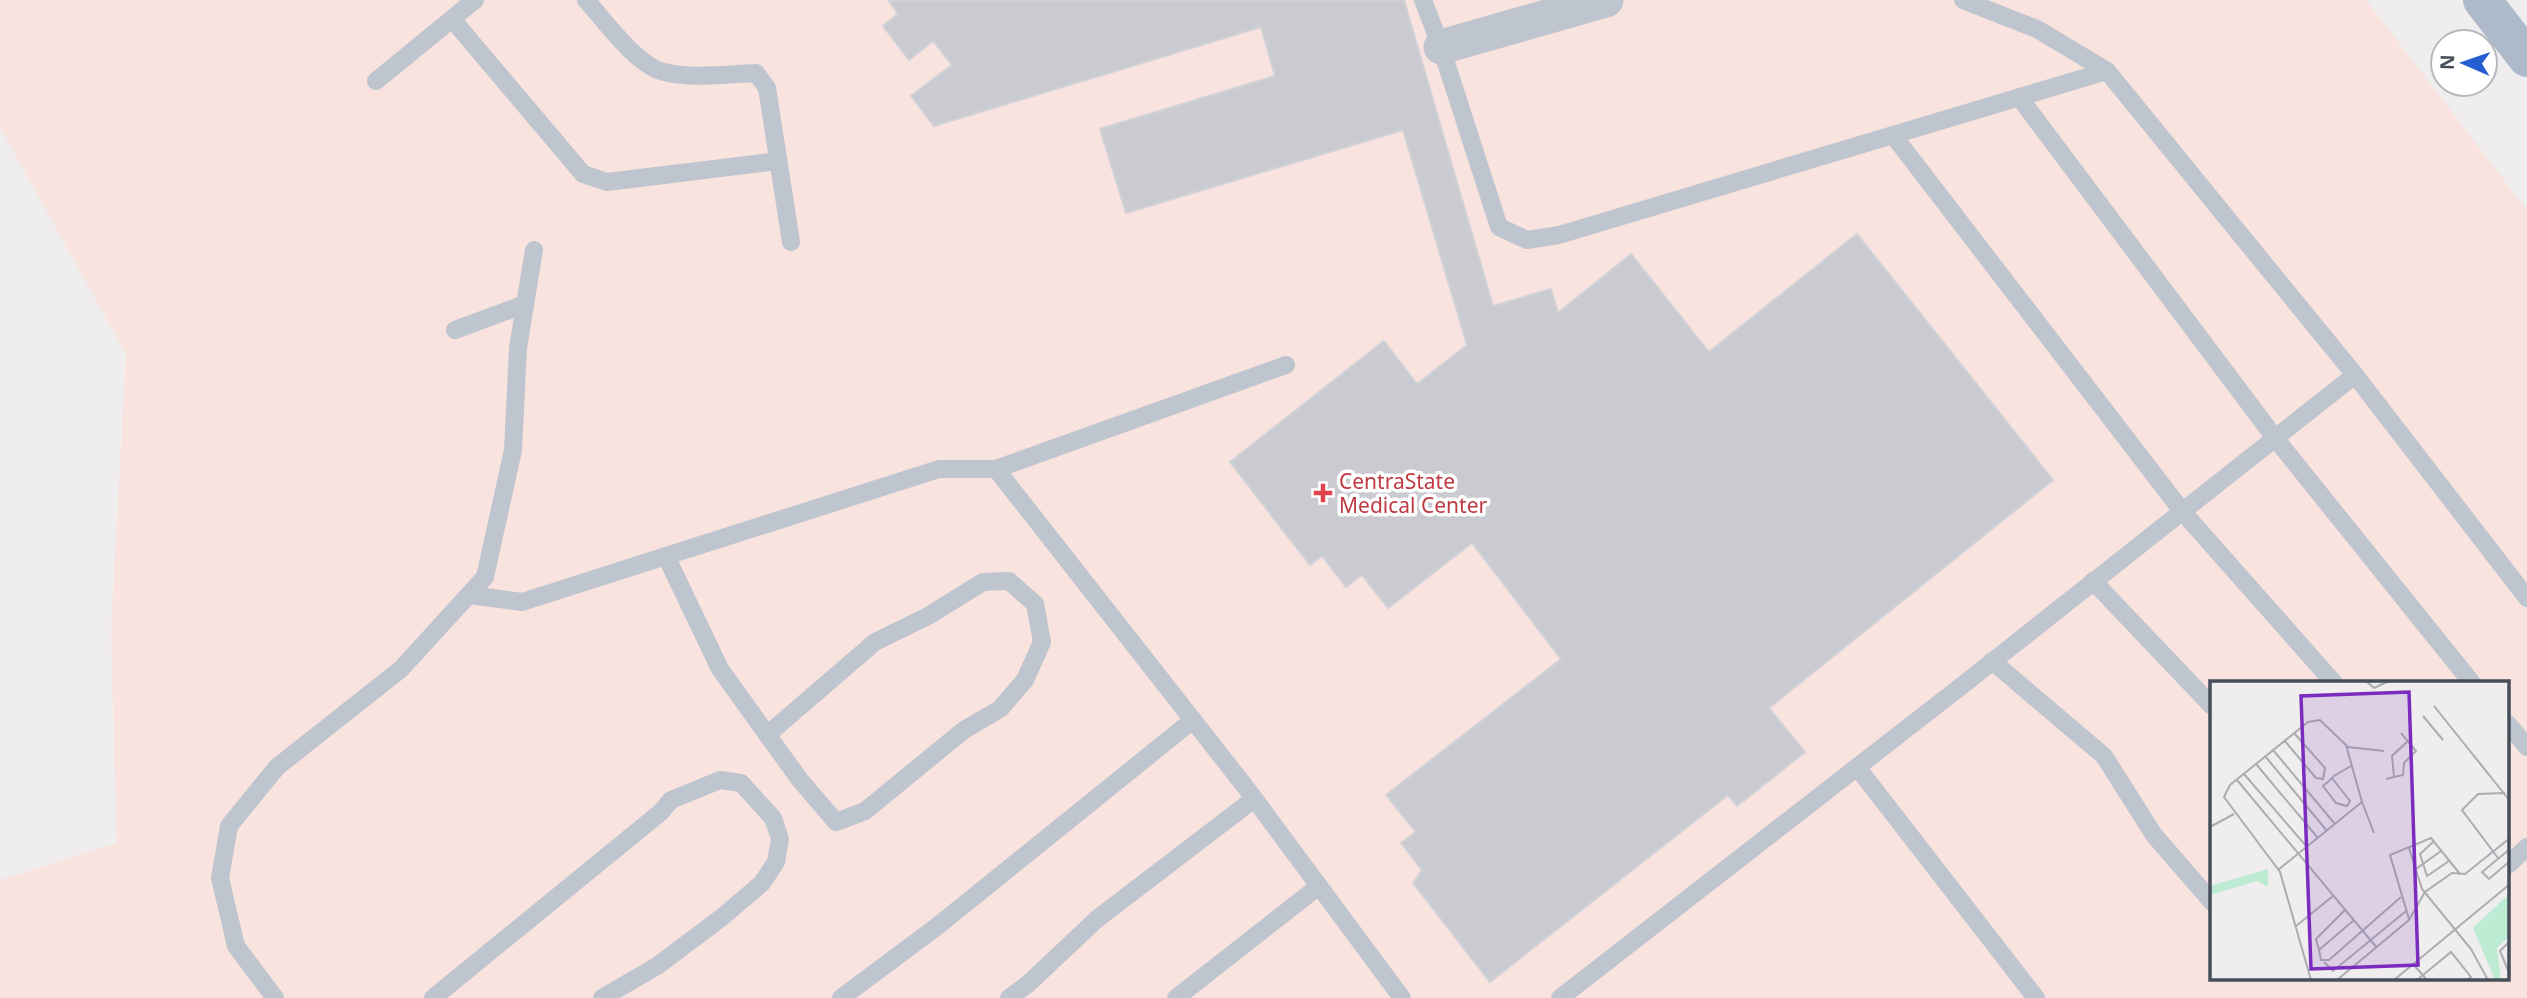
<svg xmlns="http://www.w3.org/2000/svg" width="2527" height="998" font-family="'Noto Sans',sans-serif">
<style>
.medical{fill:#f9e3de;fill-rule:evenodd}
.building{fill:#cacbd1;stroke:#d1d2d8;stroke-width:2}
.lines{fill:none;stroke-linecap:round;stroke-linejoin:round}
.lane{stroke:#bec5ce;stroke-width:18}
.street{stroke:#bec5ce;stroke-width:35}
.primary{stroke:#aeb9ca;stroke-width:38}
.health-dot{fill:#e0444e;stroke:#fff;stroke-width:2.5}
.labels{text-anchor:middle;dominant-baseline:central;stroke-width:7;stroke-linejoin:round;paint-order:stroke}
.health-label{font-size:21px;fill:#be3a42;stroke:#fff;text-anchor:start}
.inset-road{fill:none;stroke:#abadb2;stroke-width:2}
.view{fill:#7b2cbf;fill-opacity:0.15;stroke:#7b2cbf;stroke-width:3.5}
.inset-edge{fill:none;stroke:#464e59;stroke-width:3.5}
</style>
<rect width="100%" height="100%" fill="#efeded"/>
<path class="medical" d="M0,0H2366L2527,210V998H0V880L117,843L111,632L126,354L0,127ZM2212,683H2508V979H2212Z"/>
<path class="building" d="M888,0H1404L1493,306L1551,289L1558,313L1631,254L1709,352L1857,234L2053,480L1769,708L1805,752L1737,806L1728,795L1490,982L1413,883L1422,870L1401,843L1416,832L1386,795L1561,659L1472,543L1388,608L1362,575L1346,587L1322,556L1310,565L1230,462L1384,341L1417,384L1467,345L1403,130L1126,213L1100,129L1275,76L1261,27L934,126L911,96L952,65L933,41L909,60L883,26L898,14Z"/>
<g class="lines">
<g class="lane">
<path d="M586,0C605,21 636,65 664,72C693,79 727,74 756,73L767,88L791,242"/>
<path d="M1423,0L1441,47L1499,227L1527,240L1559,235L2107,71"/>
<path d="M1963,0L2037,29L2107,71L2355,375L2527,598"/>
<path d="M452,19L583,174L607,182L778,161"/>
<path d="M376,81L475,0"/>
<path d="M2019,97L2275,438L2472,683"/>
<path d="M1893,135L2182,511L2334,683"/>
<path d="M455,330L525,304"/>
<path d="M996,469L1286,365"/>
<path d="M666,556L720,669L800,780L836,822L865,811L964,730L1000,709L1025,680L1042,642L1035,604L1009,581L983,582L928,616L875,642L767,735"/>
<path d="M2093,581L2212,706"/>
<path d="M469,595L522,602L939,469H996L1247,789L1402,998"/>
<path d="M1992,661L2104,756L2154,835L2212,902"/>
<path d="M2508,724L2527,747"/>
<path d="M1857,767L2036,998"/>
<path d="M2508,865L2527,847"/>
<path d="M275,998L236,946L220,878L229,826L277,767L401,669L485,577L513,450L518,348L534,250"/>
<path d="M433,998L661,812L671,800L720,780L741,783L773,818L780,839L776,862L762,883L721,918L657,966L602,998"/>
<path d="M841,998L935,928L1193,720"/>
<path d="M1009,998L1028,984L1097,919L1254,799"/>
<path d="M1176,998L1319,886"/>
<path d="M1560,998L1964,684L2355,375"/>
</g>
<path class="street" d="M1441,47L1606,0"/>
<path class="primary" d="M2482,0L2527,58"/>
</g>
<path class="health-dot" d="M1319.5 482.5h7v7h7v7h-7v7h-7v-7h-7v-7h7z"/>
<g class="labels">
<g class="health-label">
<text x="1339" y="481">CentraState<tspan x="1339" dy="24">Medical Center</tspan></text>
</g>
</g>
<g transform="translate(2210 681)">
<rect width="299" height="299" fill="#efeded"/>
<path d="M58,188V206L47,200L0,214V205ZM299,213V256L287,267L291,299H285L263,247Z" fill="#bdebd4"/>
<path class="inset-road" d="M156,0L164,7L179,0M224,25L300,120M213,35L233,59M74,59L106,97L113,98L115,87L84,52M63,69L125,143M55,75L117,150M46,83L108,157M34,93L97,166M184,96L182,75L198,60M122,97L140,120L137,125L126,122L113,105L118,101L124,95L129,92L141,85M176,98L193,94L194,82L206,70L191,52M27,99L167,267M152,121L164,152M0,146L24,133M224,160L210,173L217,195L239,180M199,167L212,208L261,268L278,299M300,168L272,191L279,198L300,180M288,177L252,129L268,113L295,112M206,188L231,170M68,189L152,121L136,64M135,229L106,258L109,269L144,239M199,238L180,174L221,157L250,193M86,245L123,215M300,260L290,270L300,294M109,269L111,279H119L191,216M114,281L123,290L196,230M203,283L217,299M101,299L70,191L14,116L20,104L98,41L110,39L138,66L174,70M127,299L199,239L215,211L242,192L255,193L300,157M184,299L300,203M207,299L241,271L261,296L257,299"/>
<path class="view" d="M199,11L208,284L101,288L91,15Z"/>
<rect width="299" height="299" class="inset-edge"/>
</g>
<g transform="translate(2464 63) rotate(272)"><circle r="33" fill="#ffffff" stroke="#b5b8bd" stroke-width="2"/>
<path d="M0-5L12 26L0 18L-12 26Z" fill="#255ed1"/>
<text y="-10" font-size="19" font-weight="bold" text-anchor="middle" fill="#464e59">N</text>
</g>
</svg>
